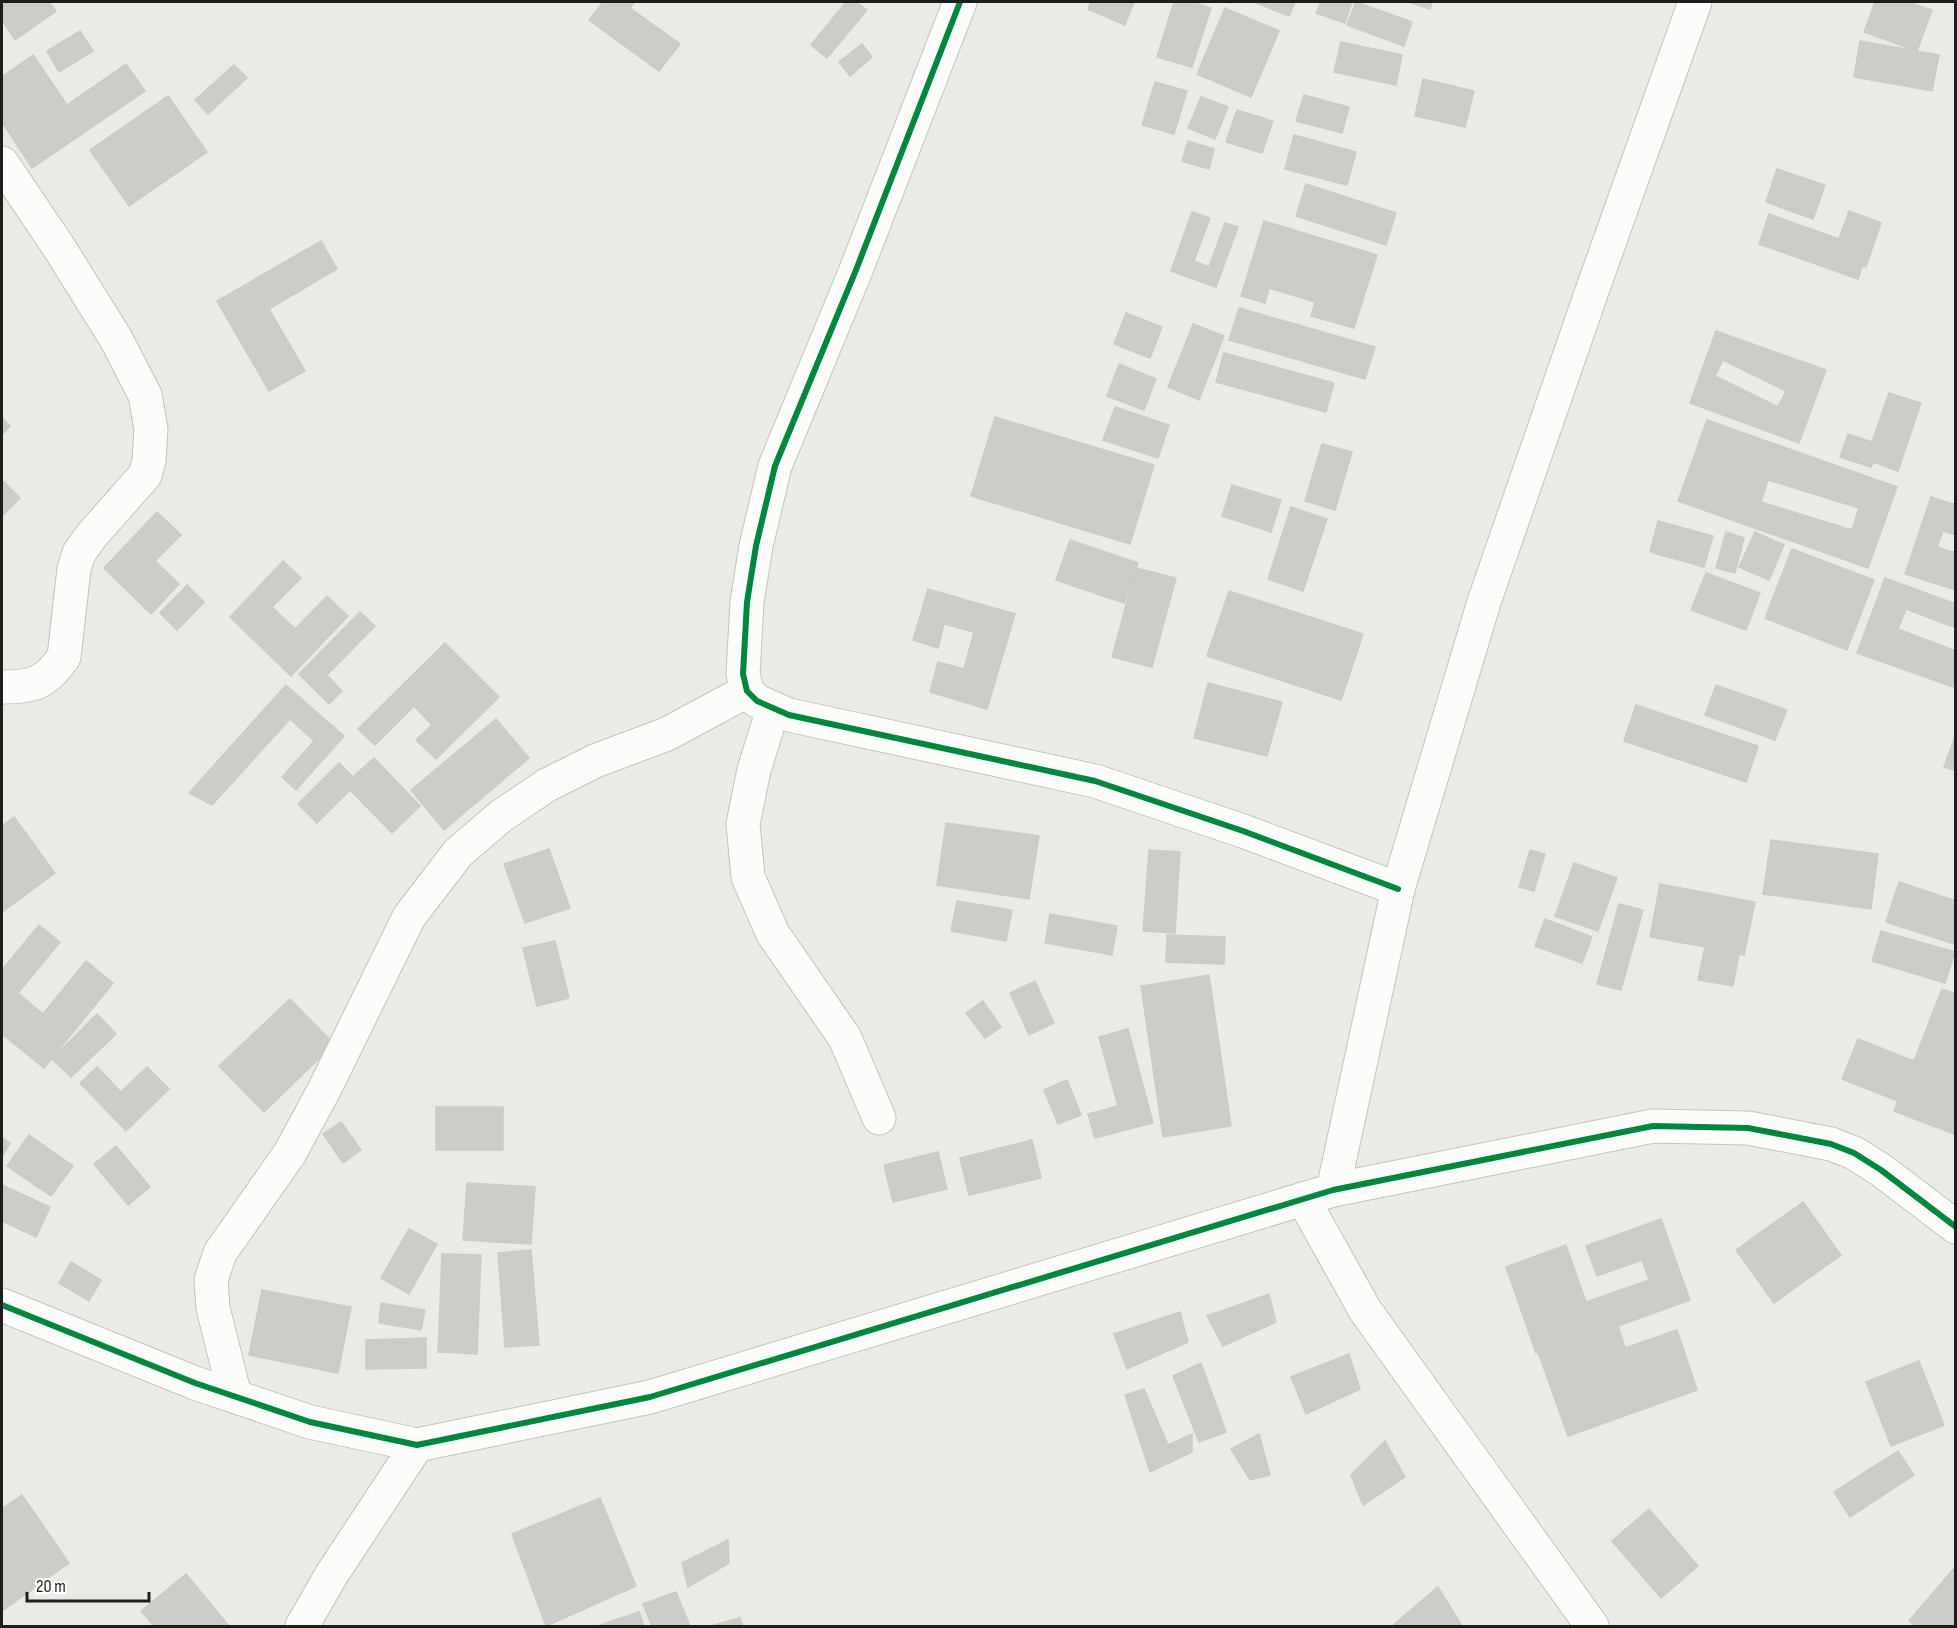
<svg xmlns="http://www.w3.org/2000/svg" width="1957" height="1628" font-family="'Sofia Sans Condensed',sans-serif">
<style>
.building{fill:#ceccc8;stroke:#cecbc7;stroke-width:1.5;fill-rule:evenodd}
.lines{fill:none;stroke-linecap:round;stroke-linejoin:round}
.street-casing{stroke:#c2c2c0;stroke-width:35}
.street{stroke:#fcfcfb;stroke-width:33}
.cycleway-casing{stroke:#fff;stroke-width:10}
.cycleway{stroke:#00873e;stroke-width:6}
</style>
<rect width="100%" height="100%" fill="#ebeae5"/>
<g class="building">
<path d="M2,2H49L56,11L15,40L2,20Z"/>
<path d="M603,2H635L630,8L680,44L659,71L589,20Z"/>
<path d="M846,2H856L867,10L827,58L811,45Z"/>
<path d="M1091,2H1134L1125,25L1088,9Z"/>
<path d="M1174,2H1191L1211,8L1192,67L1157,57Z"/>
<path d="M1254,2H1295L1289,16Z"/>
<path d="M1321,2H1352L1345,23L1316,13Z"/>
<path d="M1356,2L1412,22L1404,46L1347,25Z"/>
<path d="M1408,2H1432L1430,9Z"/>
<path d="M1875,2H1907L1932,10L1917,51L1864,32Z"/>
<path d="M1225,8L1279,31L1251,97L1197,74Z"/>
<path d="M80,31L93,51L59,72L47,51Z"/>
<path d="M1860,41L1939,55L1932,91L1854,77Z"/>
<path d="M1341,42L1402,55L1396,85L1334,72Z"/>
<path d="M862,44L872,57L850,76L839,62Z"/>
<path d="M33,55L67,105L126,64L145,91L32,168L2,122V77Z"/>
<path d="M234,65L247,78L208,114L195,100Z"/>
<path d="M1423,79L1474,91L1465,127L1415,116Z"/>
<path d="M1155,82L1187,91L1174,134L1142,125Z"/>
<path d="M1304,95L1349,107L1342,133L1296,121Z"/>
<path d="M168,96L207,152L129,206L90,150Z"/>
<path d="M1201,97L1228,107L1215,139L1188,128Z"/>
<path d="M1237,110L1273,121L1262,153L1226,142Z"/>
<path d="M1294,135L1356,152L1347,185L1285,169Z"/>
<path d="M1188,141L1214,149L1209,169L1182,161Z"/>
<path d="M1777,169L1825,185L1813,219L1766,202Z"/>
<path d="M1306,184L1396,213L1386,245L1296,216Z"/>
<path d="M1849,211L1881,223L1866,267L1862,266L1858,279L1759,244L1769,214L1839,239Z"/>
<path d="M1192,212L1210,218L1194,261L1209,267L1225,223L1238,227L1216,287L1171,271Z"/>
<path d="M1264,221L1377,255L1354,328L1311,316L1315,302L1269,288L1265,303L1241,296Z"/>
<path d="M321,241L337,269L269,309L305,371L269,391L217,301Z"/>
<path d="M1239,308L1375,347L1365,379L1229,340Z"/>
<path d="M1126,313L1162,327L1150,358L1114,344Z"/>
<path d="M1193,324L1224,336L1199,400L1168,387Z"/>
<path d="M1716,331L1826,370L1799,443L1690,403ZM1723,360L1786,391L1778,407L1715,376Z"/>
<path d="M1224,353L1334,383L1326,412L1216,382Z"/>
<path d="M1119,364L1156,379L1144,410L1107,396Z"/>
<path d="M1889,393L1921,403L1898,471L1873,462L1871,467L1840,457L1848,434L1872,442Z"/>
<path d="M1115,407L1169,425L1158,458L1103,440Z"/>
<path d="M995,417L1154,465L1130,544L971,496Z"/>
<path d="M2,418L10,426L2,435Z"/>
<path d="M1707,420L1897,487L1868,568L1678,501ZM1768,480L1859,508L1852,530L1761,502Z"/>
<path d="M1322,444L1352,452L1335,510L1305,501Z"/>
<path d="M2,480L20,498L2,516Z"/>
<path d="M1232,485L1281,500L1271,532L1222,516Z"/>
<path d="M1931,497L1956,505V535L1943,531L1937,547L1956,553V590L1905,574Z"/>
<path d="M1291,507L1327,519L1303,591L1268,579Z"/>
<path d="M157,512L181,535L155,561L179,584L151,614L104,568Z"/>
<path d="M1658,521L1713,536L1704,567L1650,552Z"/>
<path d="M1726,532L1744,538L1735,573L1716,568Z"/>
<path d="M1755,532L1784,545L1769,580L1739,567Z"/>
<path d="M1070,540L1138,563L1124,603L1056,580Z"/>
<path d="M1792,549L1874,580L1847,650L1765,618Z"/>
<path d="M283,561L301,578L272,607L295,629L327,596L348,616L291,676L230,617Z"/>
<path d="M1136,568L1176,578L1152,667L1112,657Z"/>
<path d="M1706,573L1760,593L1746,630L1691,610Z"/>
<path d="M1885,578L1956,604V628L1906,609L1898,629L1956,651V688L1857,653Z"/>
<path d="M187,585L204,602L177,630L160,613Z"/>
<path d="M928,589L1015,614L987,709L930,692L938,662L964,669L974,632L944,624L938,648L913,640Z"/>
<path d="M1229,591L1363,634L1341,700L1207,656Z"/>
<path d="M360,612L375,626L327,675L342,691L329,704L299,674Z"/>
<path d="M445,643L499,697L436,759L416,740L432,725L414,706L375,745L358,729Z"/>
<path d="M1208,683L1282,702L1267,756L1194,738Z"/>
<path d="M286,685L344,736L296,790L282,777L314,741L290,719L212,805L189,793Z"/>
<path d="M1716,685L1787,710L1775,740L1705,715Z"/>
<path d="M1636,705L1758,746L1746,782L1624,741Z"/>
<path d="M496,719L529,758L444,830L411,790Z"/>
<path d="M1956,733V771L1944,767Z"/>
<path d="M374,758L420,806L392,833L350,790L317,823L298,804L339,763L353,777Z"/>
<path d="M14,817L55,873L2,912V826Z"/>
<path d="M946,823L1039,836L1029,899L937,885Z"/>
<path d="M1771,840L1878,854L1871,909L1763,894Z"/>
<path d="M549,849L570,908L525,923L504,864Z"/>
<path d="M1149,850L1180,852L1175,933L1143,931Z"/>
<path d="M1530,850L1545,854L1534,891L1519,887Z"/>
<path d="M1574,863L1617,878L1598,931L1555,916Z"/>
<path d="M1899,882L1956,901L1954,944L1886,922Z"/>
<path d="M1660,884L1755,902L1744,955L1739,954L1733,986L1698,980L1705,947L1650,937Z"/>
<path d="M957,901L1012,910L1006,941L951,931Z"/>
<path d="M1619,904L1643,910L1621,990L1597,984Z"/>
<path d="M1050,914L1117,926L1112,955L1045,943Z"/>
<path d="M1545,919L1592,937L1582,963L1535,946Z"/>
<path d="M39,925L60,942L18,993L43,1014L86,961L113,983L44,1068L2,1034V970Z"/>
<path d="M1881,931L1955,952L1945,983L1872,961Z"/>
<path d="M1167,935L1225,937L1224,964L1166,962Z"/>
<path d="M555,941L569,998L537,1006L523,948Z"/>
<path d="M1209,975L1231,1126L1163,1137L1141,986Z"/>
<path d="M1035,981L1054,1023L1029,1035L1010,993Z"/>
<path d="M1942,989L1956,994V1129L1954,1134L1894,1111L1898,1101L1842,1079L1858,1039L1914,1061Z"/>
<path d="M290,999L334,1044L264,1112L219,1066Z"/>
<path d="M983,1001L1001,1027L985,1038L966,1013Z"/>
<path d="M97,1014L116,1034L71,1077L52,1059Z"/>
<path d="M1128,1029L1153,1123L1095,1138L1088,1114L1118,1106L1099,1037Z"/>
<path d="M97,1067L121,1092L147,1067L169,1089L126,1131L80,1083Z"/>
<path d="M1067,1080L1081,1115L1058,1124L1044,1090Z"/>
<rect x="436" y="1107" width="67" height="43"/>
<path d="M341,1122L361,1150L343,1163L323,1134Z"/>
<path d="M29,1135L73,1166L51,1196L7,1166Z"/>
<path d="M2,1138L10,1143L2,1157Z"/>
<path d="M1032,1140L1041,1178L969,1195L960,1158Z"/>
<path d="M116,1146L150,1187L128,1205L94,1164Z"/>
<path d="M938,1152L947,1189L893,1202L884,1165Z"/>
<path d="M467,1183L535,1187L531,1244L463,1240Z"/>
<path d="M2,1185L50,1207L36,1237L2,1221Z"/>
<path d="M1803,1202L1841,1255L1774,1303L1736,1250Z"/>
<path d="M1661,1219L1690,1300L1618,1326L1625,1348L1677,1330L1697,1390L1568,1436L1538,1352L1536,1353L1506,1267L1566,1245L1586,1302L1649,1280L1642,1260L1597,1276L1586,1246Z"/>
<path d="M409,1229L437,1244L409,1294L381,1278Z"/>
<path d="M531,1250L539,1345L505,1347L498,1253Z"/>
<path d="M442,1254L481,1255L477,1354L438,1352Z"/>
<path d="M71,1262L101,1280L89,1301L59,1283Z"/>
<path d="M262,1290L351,1307L338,1373L249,1355Z"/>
<path d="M1269,1294L1276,1322L1223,1346L1207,1316Z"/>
<path d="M381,1303L425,1310L421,1330L379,1323Z"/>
<path d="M1180,1312L1188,1342L1127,1369L1114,1334Z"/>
<path d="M426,1338V1368L366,1369V1340Z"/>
<path d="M1349,1354L1360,1389L1306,1414L1291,1377Z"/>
<path d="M1919,1361L1944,1425L1891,1446L1866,1382Z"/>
<path d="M1201,1363L1226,1432L1199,1442L1173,1376Z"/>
<path d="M1144,1389L1168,1445L1192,1434V1452L1150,1472L1125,1395Z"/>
<path d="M1259,1434L1270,1475L1250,1480L1231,1449Z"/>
<path d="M1385,1441L1405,1477L1363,1505L1351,1475Z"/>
<path d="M1898,1451L1914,1475L1850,1517L1834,1492Z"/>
<path d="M22,1495L69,1563L2,1611V1509Z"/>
<path d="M600,1498L636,1586L546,1626L512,1534Z"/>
<path d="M1649,1509L1698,1566L1661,1598L1612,1541Z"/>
<path d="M728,1540L729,1563L688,1587L682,1563Z"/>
<path d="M1956,1566V1626H1915L1909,1621Z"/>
<path d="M186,1574L229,1626H154L141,1611Z"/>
<path d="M1438,1587L1462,1626H1392Z"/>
<path d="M676,1592L690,1626H652L643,1604Z"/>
<path d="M639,1612L644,1626H597Z"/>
<path d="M740,1618L743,1626H710Z"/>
</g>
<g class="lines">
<g class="street-casing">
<g id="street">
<path d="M960,2L856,270L775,466L756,546L747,602L743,674L747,691L757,701L789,715L1095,781L1243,831L1398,889"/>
<path d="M2,163L60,249L116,339L145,395L151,429L149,461L145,475L92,535L79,553L74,569L64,657C45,684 33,687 2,687"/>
<path d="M773,709L754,770L743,824L748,877L773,934L845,1038L879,1118"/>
<path d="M1333,1190L1398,889L1484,602L1593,288L1695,2"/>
<path d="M1303,1199L1365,1310L1592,1626"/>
<path d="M2,1305L195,1383L310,1422L417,1445L650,1397L1333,1190L1653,1126L1748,1128L1831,1144L1854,1153L1881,1170L1956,1227"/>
<path d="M235,1396L213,1308L211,1280L220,1253L290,1153L324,1090L409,917L458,853L501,816L547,785L595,761L667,734L747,691"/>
<path d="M302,1626L332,1574L417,1445"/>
</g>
</g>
<use href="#street" class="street"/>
<g class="cycleway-casing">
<g id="cycleway">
<path d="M960,2L856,270L775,466L756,546L747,602L743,674L747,691L757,701L789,715L1095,781L1243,831L1398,889"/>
<path d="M2,1305L195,1383L310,1422L417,1445L650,1397L1333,1190L1653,1126L1748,1128L1831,1144L1854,1153L1881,1170L1956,1227"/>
</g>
</g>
<use href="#cycleway" class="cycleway"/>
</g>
<rect width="1957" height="1628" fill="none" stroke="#1d1d1d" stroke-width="6"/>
<path d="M27 1592v9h122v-9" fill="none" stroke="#1d1d1d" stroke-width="3"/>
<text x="36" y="1592" font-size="18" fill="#1d1d1d" stroke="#ffffff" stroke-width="4.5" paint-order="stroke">20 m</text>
</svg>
